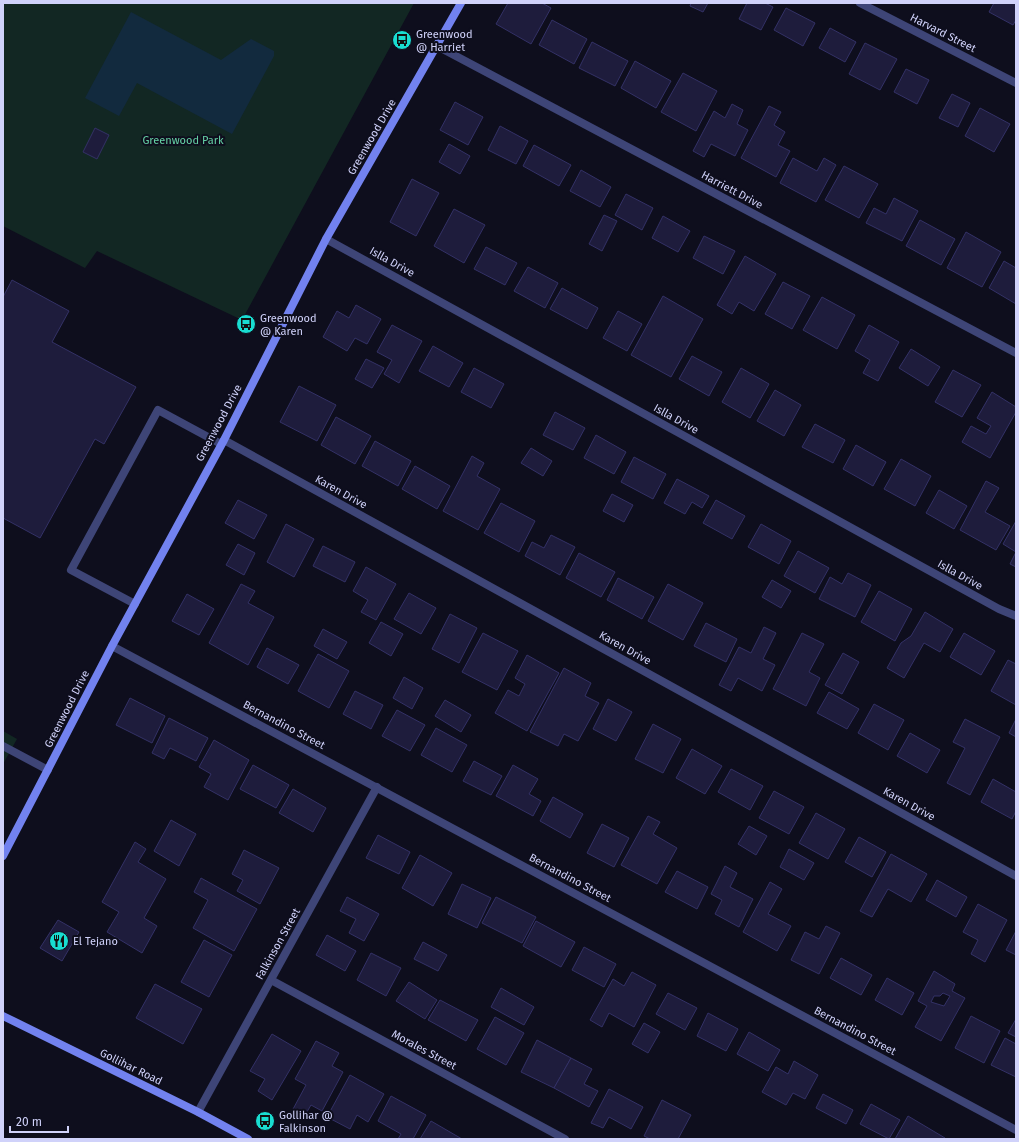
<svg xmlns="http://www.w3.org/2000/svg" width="1019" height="1142" font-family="'Fira Sans',sans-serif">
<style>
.green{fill:#122723}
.water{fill:#122a3e}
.building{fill:#1e1c3c;stroke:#333166;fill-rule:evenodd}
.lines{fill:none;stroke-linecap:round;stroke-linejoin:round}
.lane{stroke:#3e4577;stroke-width:8}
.street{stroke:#3e4577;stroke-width:8}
.secondary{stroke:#7282ef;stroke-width:8}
.labels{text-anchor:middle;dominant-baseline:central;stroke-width:4;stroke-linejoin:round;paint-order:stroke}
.street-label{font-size:11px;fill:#d0d2fa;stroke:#0e0e1d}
.poi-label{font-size:11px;fill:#d0d2fa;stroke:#0e0e1d;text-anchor:start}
.park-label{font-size:11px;fill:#65d1a5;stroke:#0e0e1d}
</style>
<rect width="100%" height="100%" fill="#0e0e1d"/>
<g class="green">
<path d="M3,3H414L242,320L97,251L85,268L3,226Z"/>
<path d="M3,731L17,739L3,764Z"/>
</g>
<path class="water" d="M131,12L221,60L251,39L274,51V56L232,134L137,83L119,116L85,98Z"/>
<g class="building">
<path d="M508,3H542L551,8L531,44L496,24Z"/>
<path d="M691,3H708L703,12L690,6Z"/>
<path d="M747,3H765L773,7L761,30L739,19Z"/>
<path d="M994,3H1016V20L1013,25L989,12Z"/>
<path d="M786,8L815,23L803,46L774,30Z"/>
<path d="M552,20L587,39L574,64L539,45Z"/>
<path d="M830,28L856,42L845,62L819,48Z"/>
<path d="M592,42L628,61L615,86L579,68Z"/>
<path d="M865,43L897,59L880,90L849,74Z"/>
<path d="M635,61L671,81L656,108L621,88Z"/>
<path d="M906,69L929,80L917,104L894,92Z"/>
<path d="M683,73L717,91L696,131L661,112Z"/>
<path d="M952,94L970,103L958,127L939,118Z"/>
<path d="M455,102L483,117L468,145L440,130Z"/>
<path d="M732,104L743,110L737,124L748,130L735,156L711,144L704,157L693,151L714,111L725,118Z"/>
<path d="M769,106L781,112L774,125L785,132L778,145L790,151L776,177L741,158Z"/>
<path d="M980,108L1010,124L994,152L965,136Z"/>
<path d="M500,126L528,141L516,164L488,150Z"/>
<path d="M95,128L109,135L97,159L83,152Z"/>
<path d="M449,144L470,156L460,174L439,162Z"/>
<path d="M534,145L571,165L559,186L523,166Z"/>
<path d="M793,158L817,171L824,158L836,165L816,202L780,183Z"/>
<path d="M844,166L878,184L859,218L825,200Z"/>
<path d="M581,170L611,187L600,207L570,191Z"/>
<path d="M412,179L439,193L416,236L390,222Z"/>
<path d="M626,194L653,208L642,230L615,215Z"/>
<path d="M894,198L918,211L902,241L866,223L874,208L886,214Z"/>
<path d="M454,209L485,225L464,263L434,246Z"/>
<path d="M604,215L617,221L602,251L589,244Z"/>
<path d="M663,216L690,231L678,252L652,238Z"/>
<path d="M920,220L955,239L941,265L906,246Z"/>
<path d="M966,232L1001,252L982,287L947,268Z"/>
<path d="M704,236L735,251L723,274L693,258Z"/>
<path d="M486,247L517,263L505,285L474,269Z"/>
<path d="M745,256L776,274L754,311L739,302L732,314L717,305Z"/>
<path d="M1004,261L1016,268V304L989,288Z"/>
<path d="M528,267L558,283L545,308L514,291Z"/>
<path d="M12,280L69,311L52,342L136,387L104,444L95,439L40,538L3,518V297Z"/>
<path d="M783,282L810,296L792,329L765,314Z"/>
<path d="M562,288L598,308L587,329L550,309Z"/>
<path d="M663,296L703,319L671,377L631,355Z"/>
<path d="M822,297L855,315L837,349L803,330Z"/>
<path d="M356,305L381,319L367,344L355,338L347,351L323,337L337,311L349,318Z"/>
<path d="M618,311L642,324L627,351L603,338Z"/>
<path d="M392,325L422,341L399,383L384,374L392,360L377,352Z"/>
<path d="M869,325L899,342L878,381L863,373L870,360L855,351Z"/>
<path d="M433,346L463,363L449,387L419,371Z"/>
<path d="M911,349L940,367L928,386L899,368Z"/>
<path d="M692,356L722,372L709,396L679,379Z"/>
<path d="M366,359L384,368L372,388L355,379Z"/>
<path d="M474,368L504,384L491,408L461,392Z"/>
<path d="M741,368L769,384L750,418L722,402Z"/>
<path d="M953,370L981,385L962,417L935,402Z"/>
<path d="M299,386L336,405L317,441L280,422Z"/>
<path d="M775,390L801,405L784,436L757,421Z"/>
<path d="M992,392L1016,407V412L990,458L962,442L971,426L986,434L991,426L977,418Z"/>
<path d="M555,412L585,428L573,450L543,435Z"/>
<path d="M336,417L371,436L355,464L321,445Z"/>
<path d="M815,424L845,440L833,463L802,447Z"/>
<path d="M596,435L626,452L614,474L584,458Z"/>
<path d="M375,441L411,461L398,486L362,466Z"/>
<path d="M856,445L886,462L873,486L843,469Z"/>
<path d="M531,448L552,461L543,476L521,463Z"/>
<path d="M472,456L484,463L477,476L500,489L478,530L443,511Z"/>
<path d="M634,457L666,474L653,499L621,482Z"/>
<path d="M901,459L931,476L915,506L884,489Z"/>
<path d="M415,466L450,486L437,509L402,489Z"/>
<path d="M677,479L709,496L702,508L692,502L685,514L664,503Z"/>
<path d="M986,481L999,488L985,512L1010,526L996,550L960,530Z"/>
<path d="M939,490L967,506L954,529L926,513Z"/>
<path d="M612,494L633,505L624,522L603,511Z"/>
<path d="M238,500L267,515L254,539L225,523Z"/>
<path d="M716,500L745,516L732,539L703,523Z"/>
<path d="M501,503L535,521L519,552L484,533Z"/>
<path d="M1016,521V552L1003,544Z"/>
<path d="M286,524L314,539L294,577L267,562Z"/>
<path d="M761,524L791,541L779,564L748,547Z"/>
<path d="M551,535L575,547L560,575L525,556L532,542L544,548Z"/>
<path d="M238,544L255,553L244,575L226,565Z"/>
<path d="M323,546L355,562L345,582L313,566Z"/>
<path d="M798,551L829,568L815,593L784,576Z"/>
<path d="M1016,552V567L1010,564Z"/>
<path d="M579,553L615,572L601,597L566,578Z"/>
<path d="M366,567L396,584L376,620L361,612L368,600L353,591Z"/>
<path d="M848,573L871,585L855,617L819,599L830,577L842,584Z"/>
<path d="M618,578L654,597L642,619L607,600Z"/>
<path d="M772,580L791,591L781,608L762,597Z"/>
<path d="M241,584L255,591L248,603L274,617L248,665L209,643Z"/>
<path d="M668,584L703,603L683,640L648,621Z"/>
<path d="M879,591L912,609L895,641L861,622Z"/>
<path d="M409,593L436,608L421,634L394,619Z"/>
<path d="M187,594L214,609L199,635L172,621Z"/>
<path d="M925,612L953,629L940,652L924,643L904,678L887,668L901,643L911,636Z"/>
<path d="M450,614L477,628L459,663L432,649Z"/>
<path d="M381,622L403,634L391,656L369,643Z"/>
<path d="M706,623L737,639L726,662L694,646Z"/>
<path d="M764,627L776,633L763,659L775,665L762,691L738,678L731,691L719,685L739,647L751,653Z"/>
<path d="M323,629L347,642L337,659L314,646Z"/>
<path d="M483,633L518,651L497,690L462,672Z"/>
<path d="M802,633L824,644L809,672L820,678L806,706L773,689Z"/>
<path d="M964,633L995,651L981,675L950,657Z"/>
<path d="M267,648L299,665L288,684L257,667Z"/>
<path d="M843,653L859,662L842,694L825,685Z"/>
<path d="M318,654L349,671L329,708L298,691Z"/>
<path d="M527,655L559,673L527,731L495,713L508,690L519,696L525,684L515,678Z"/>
<path d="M1008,660L1016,664V705L991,691Z"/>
<path d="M564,668L591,683L585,696L599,703L578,741L564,734L558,746L530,732Z"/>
<path d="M404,677L423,688L412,709L393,698Z"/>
<path d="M355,691L383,705L371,729L343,714Z"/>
<path d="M829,692L859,709L847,729L817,713Z"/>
<path d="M130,698L165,716L152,743L116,725Z"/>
<path d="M608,699L632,712L616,741L593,729Z"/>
<path d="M445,700L471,715L461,732L435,716Z"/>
<path d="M874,704L904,720L888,750L858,733Z"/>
<path d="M397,710L425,725L410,751L382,736Z"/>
<path d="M169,718L208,738L196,761L170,748L164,759L152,753Z"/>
<path d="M965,719L1000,737L970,795L947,783L965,748L953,742Z"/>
<path d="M1016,719V737L1009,733Z"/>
<path d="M653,724L681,739L663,773L635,759Z"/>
<path d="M436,728L467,745L452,772L421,755Z"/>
<path d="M910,733L940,750L927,773L897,756Z"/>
<path d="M214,740L249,760L228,800L204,787L211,774L199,767Z"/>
<path d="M692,749L722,766L705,794L676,778Z"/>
<path d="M474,761L502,776L491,795L463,781Z"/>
<path d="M253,765L289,785L276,808L240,789Z"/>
<path d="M513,765L538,779L529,794L541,801L533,816L496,796Z"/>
<path d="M731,769L763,786L750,810L718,792Z"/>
<path d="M993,779L1016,792V811L1012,819L981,802Z"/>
<path d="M293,789L326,808L313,832L279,813Z"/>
<path d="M774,791L804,807L789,834L759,818Z"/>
<path d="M553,797L583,814L570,838L540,821Z"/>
<path d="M816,813L845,829L828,859L799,843Z"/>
<path d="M648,816L660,822L653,834L677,848L657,884L621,865Z"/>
<path d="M171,820L196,834L179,866L154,851Z"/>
<path d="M602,824L629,838L614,867L587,853Z"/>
<path d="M749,826L767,836L756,855L738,844Z"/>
<path d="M378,835L410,852L399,874L366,858Z"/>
<path d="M859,837L886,852L872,877L845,862Z"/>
<path d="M135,842L146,849L138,862L166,879L144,918L157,926L142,953L107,932L119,912L102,902Z"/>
<path d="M789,849L814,863L804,880L780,867Z"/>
<path d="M244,850L279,868L260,904L237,891L243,880L232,874Z"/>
<path d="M891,854L927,874L911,902L888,889L872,917L860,911Z"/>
<path d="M420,855L452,873L433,906L402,888Z"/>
<path d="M725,866L737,873L730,887L753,899L739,927L715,914L722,900L711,894Z"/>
<path d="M677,871L708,887L697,909L665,892Z"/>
<path d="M201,878L257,909L234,951L193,928L208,900L194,892Z"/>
<path d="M937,880L967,897L956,917L926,900Z"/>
<path d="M770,882L782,889L768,914L791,926L777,951L743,932Z"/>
<path d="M462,884L491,898L477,928L448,914Z"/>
<path d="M347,897L379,914L364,941L349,933L356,919L340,911Z"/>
<path d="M496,897L536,917L522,943L482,923Z"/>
<path d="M978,904L1007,920L985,962L971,954L978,940L963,932Z"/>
<path d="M58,920L79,932L62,961L40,948Z"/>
<path d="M536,921L575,942L561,967L523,946Z"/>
<path d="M826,926L840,933L819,974L791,960L805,932L819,939Z"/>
<path d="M1016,931V955L1006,950Z"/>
<path d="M327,935L356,951L345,971L316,955Z"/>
<path d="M204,940L232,955L209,997L181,982Z"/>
<path d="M423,942L447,955L438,971L414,959Z"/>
<path d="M584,947L616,964L604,987L572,970Z"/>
<path d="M371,953L401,968L386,996L357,980Z"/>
<path d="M841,958L872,975L861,995L830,978Z"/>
<path d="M934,971L955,984L952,991L965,998L941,1041L915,1027L927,1006L918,1001ZM943,993L950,996L944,1006L931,1002L934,996H940Z"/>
<path d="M632,972L656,985L634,1027L609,1013L602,1027L590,1020L613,979L624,986Z"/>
<path d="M887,978L914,993L902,1015L875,1000Z"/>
<path d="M409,982L437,1000L425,1019L396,1001Z"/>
<path d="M155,984L202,1009L183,1044L136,1018Z"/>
<path d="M501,988L534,1007L524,1025L491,1007Z"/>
<path d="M668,993L697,1008L685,1030L656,1014Z"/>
<path d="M440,1000L478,1020L466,1041L428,1020Z"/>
<path d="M708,1013L738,1029L726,1051L697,1036Z"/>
<path d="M971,1016L1000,1031L984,1063L955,1048Z"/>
<path d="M495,1017L524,1033L506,1065L477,1049Z"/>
<path d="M1016,1019V1037L1008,1033Z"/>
<path d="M644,1023L660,1032L648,1053L632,1044Z"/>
<path d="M749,1032L780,1050L768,1071L737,1054Z"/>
<path d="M272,1034L301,1051L272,1100L258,1091L265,1079L250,1071Z"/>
<path d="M1005,1038L1016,1044V1077L991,1065Z"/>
<path d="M537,1040L571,1058L554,1088L521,1072Z"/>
<path d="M316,1041L339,1053L332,1066L343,1072L322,1111L311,1105L304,1117L292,1111L306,1085L295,1079Z"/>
<path d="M571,1058L592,1069L584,1084L598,1091L589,1107L554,1088Z"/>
<path d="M794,1061L818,1075L805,1099L793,1093L786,1105L762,1092L776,1067L788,1074Z"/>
<path d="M350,1075L384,1094L368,1122L357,1115L350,1129L327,1117Z"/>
<path d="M609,1089L643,1107L631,1129L609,1117L603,1128L591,1123Z"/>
<path d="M823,1094L853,1110L846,1124L816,1108Z"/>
<path d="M391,1096L426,1115L413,1139H398L401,1134L378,1121Z"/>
<path d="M662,1100L691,1115L678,1139H650L644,1136Z"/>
<path d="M871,1104L900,1120L889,1139L860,1124Z"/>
<path d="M908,1116L945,1138L944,1139H895Z"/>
<path d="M431,1121L462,1139H420Z"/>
</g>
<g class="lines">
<g class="lane">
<path d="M135,604L71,570L158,410L221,444"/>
<path d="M3,746L48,770"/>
</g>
<g class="street">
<path d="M860,3L1016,83"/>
<path d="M437,46L1016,353"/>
<path d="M326,239L999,609L1016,616"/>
<path d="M224,440L1016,876"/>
<path d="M112,646L1016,1130"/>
<path d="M271,980L565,1139"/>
<path d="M198,1112L377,787"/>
</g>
<g class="secondary">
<path d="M3,856L112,646L224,440L326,239L461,3"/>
<path d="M3,1016L198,1112L248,1139"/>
</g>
</g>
<defs>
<g id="bus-disc" transform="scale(1)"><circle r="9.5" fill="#19ddd1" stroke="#0e0e1d"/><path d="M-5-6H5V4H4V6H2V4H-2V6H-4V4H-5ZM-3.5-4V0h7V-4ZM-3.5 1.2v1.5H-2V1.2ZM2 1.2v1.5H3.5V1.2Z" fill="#111"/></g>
<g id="restaurant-disc" transform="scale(1)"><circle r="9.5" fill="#19ddd1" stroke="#0e0e1d"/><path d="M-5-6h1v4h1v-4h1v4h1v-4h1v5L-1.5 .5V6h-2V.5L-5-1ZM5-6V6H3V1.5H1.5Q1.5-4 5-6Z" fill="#111"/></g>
</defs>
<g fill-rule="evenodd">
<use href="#bus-disc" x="402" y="40"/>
<use href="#bus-disc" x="246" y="324"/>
<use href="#restaurant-disc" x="59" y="941"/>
<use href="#bus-disc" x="265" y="1121"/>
</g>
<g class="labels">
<g class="street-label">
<text transform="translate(943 33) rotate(27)">Harvard Street</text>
<text transform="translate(372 137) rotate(-60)">Greenwood Drive</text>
<text transform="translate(732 190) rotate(28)">Harriett Drive</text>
<text transform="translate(392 262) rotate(29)">Islla Drive</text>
<text transform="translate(676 419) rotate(29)">Islla Drive</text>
<text transform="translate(219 423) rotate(-62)">Greenwood Drive</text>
<text transform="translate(341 492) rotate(29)">Karen Drive</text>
<text transform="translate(960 575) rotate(29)">Islla Drive</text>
<text transform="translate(625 648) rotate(29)">Karen Drive</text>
<text transform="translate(67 709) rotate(-63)">Greenwood Drive</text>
<text transform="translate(284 725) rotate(28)">Bernandino Street</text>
<text transform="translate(909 804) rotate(29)">Karen Drive</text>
<text transform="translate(570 878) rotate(28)">Bernandino Street</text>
<text transform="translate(278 944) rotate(-61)">Falkinson Street</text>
<text transform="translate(855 1031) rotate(28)">Bernandino Street</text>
<text transform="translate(424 1050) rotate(28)">Morales Street</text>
<text transform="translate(131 1067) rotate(26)">Gollihar Road</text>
</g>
<g class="poi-label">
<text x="416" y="34">Greenwood<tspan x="416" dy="13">@ Harriet</tspan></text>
<text x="260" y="318">Greenwood<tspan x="260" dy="13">@ Karen</tspan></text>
<text x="73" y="941">El Tejano</text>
<text x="279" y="1115">Gollihar @<tspan x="279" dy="13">Falkinson</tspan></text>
</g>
<g class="park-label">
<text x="183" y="140">Greenwood Park</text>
</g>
</g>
<rect width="1019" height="1142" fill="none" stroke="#d0d2fa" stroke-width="8"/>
<path d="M10 1126v6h58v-6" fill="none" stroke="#d0d2fa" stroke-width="2"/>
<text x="16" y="1126" font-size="12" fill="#d0d2fa" stroke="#0e0e1d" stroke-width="3" paint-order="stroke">20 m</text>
</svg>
